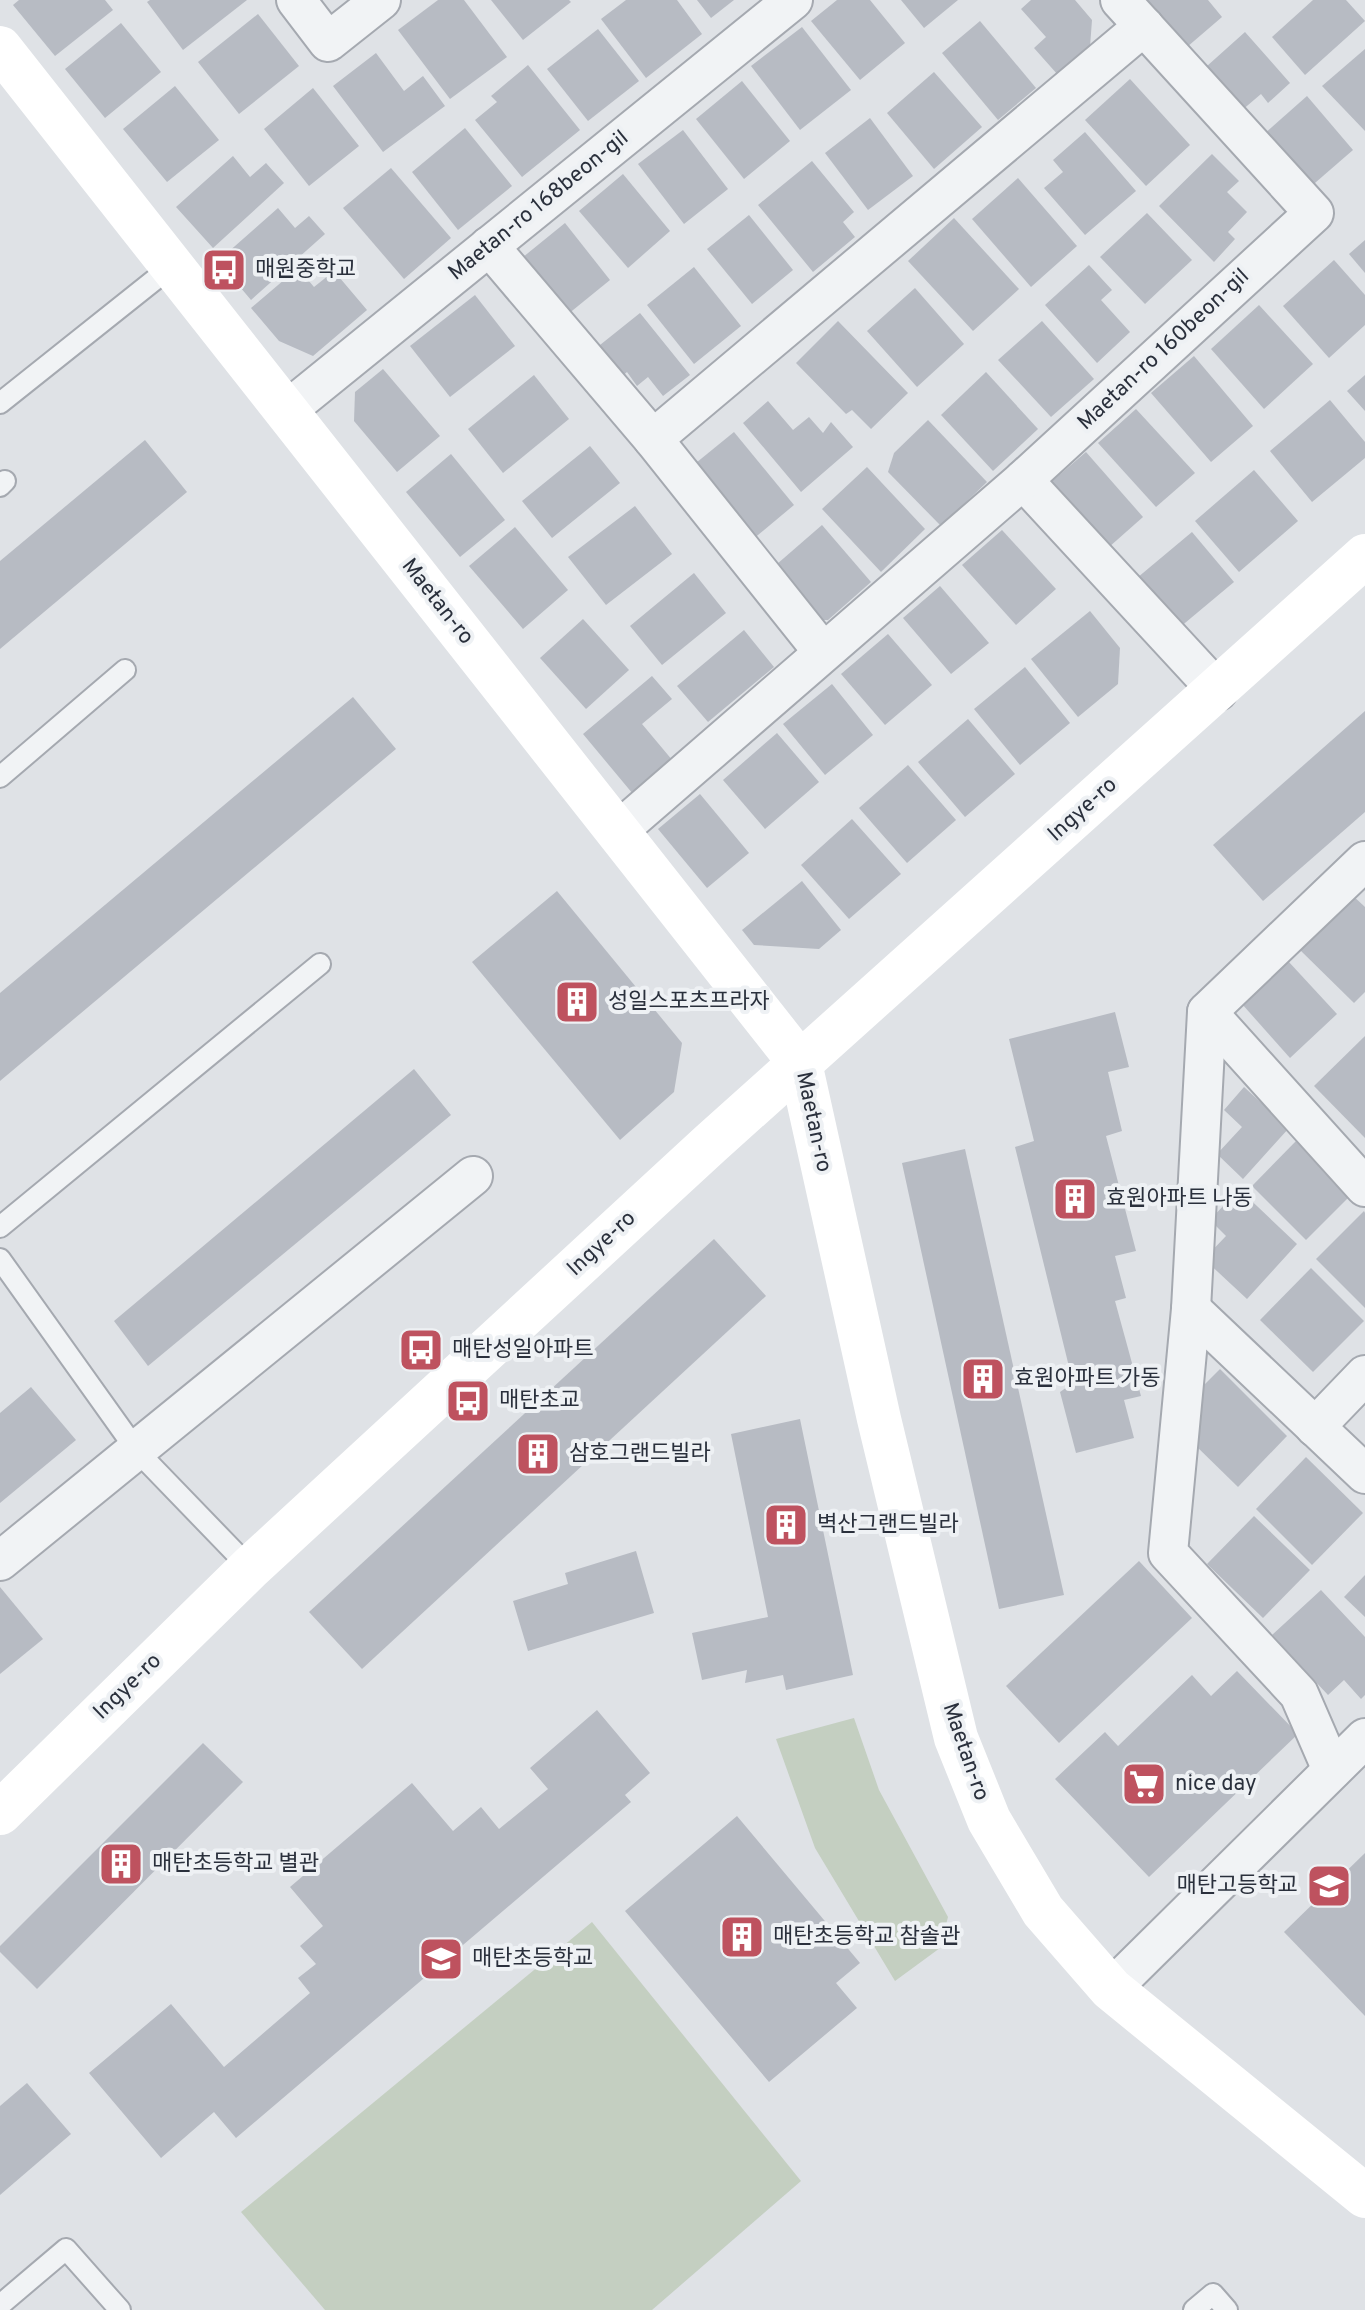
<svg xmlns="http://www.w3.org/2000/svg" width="1365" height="2310" font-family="Overpass,'Noto Sans KR',sans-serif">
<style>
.green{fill:#c4cfc1}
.building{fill:#b7bbc3}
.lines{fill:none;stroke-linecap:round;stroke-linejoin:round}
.lane-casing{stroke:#a5a9b0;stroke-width:24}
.street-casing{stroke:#a5a9b0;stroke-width:42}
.lane{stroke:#f1f3f5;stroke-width:20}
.street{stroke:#f1f3f5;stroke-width:38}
.secondary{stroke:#fff;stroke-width:44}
.labels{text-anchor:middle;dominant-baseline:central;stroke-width:8;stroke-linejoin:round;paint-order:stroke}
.street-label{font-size:22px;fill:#2a303c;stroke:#eef1f4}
.poi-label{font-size:22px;fill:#2a303c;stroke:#eef1f4;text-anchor:start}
</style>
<rect width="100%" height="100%" fill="#dfe2e6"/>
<g class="green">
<path d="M854,1718L879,1790L948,1917L940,1948L895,1981L815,1848L776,1739Z"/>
<path d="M592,1922L801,2181L652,2310H325L241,2212Z"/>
</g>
<g class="building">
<path d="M19,0H105L113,10L55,56L13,5Z"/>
<path d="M150,0H247L183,50L147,2Z"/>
<path d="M438,0H464L507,57L450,99L398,30Z"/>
<path d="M491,0H569L571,2L523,40Z"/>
<path d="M626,0H677L702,34L646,78L601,19Z"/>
<path d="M697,0H734L711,18Z"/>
<path d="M837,0H870L905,43L860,80L811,21Z"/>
<path d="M901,0H958L924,28Z"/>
<path d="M1031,0H1075L1092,20L1090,47L1058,75L1034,48L1046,37L1021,9Z"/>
<path d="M1147,0H1208L1222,17L1180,53L1140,6Z"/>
<path d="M1313,0H1346L1365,21L1305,75L1272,37Z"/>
<path d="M258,14L299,66L239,114L198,62Z"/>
<path d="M980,21L1036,88L998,120L942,53Z"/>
<path d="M121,23L161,72L105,118L65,69Z"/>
<path d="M802,27L851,90L800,130L751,66Z"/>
<path d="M598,29L639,81L588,121L547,69Z"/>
<path d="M1245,32L1290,83L1268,103L1261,94L1234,117L1197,75Z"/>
<path d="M1365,49V131L1322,86Z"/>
<path d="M376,53L404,91L423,76L445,106L383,152L333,86Z"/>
<path d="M528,65L580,130L522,177L475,120L497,102L491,96Z"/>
<path d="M934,72L982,127L934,169L887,113Z"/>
<path d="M1130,79L1190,145L1146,186L1085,120Z"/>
<path d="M742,81L790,141L744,179L696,119Z"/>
<path d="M175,86L219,140L167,182L123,129Z"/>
<path d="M313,88L359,146L309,186L264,129Z"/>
<path d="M1307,96L1353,150L1308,189L1263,135Z"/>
<path d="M870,118L913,176L868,210L825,153Z"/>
<path d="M465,128L512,186L458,230L412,172Z"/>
<path d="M683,130L728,189L684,224L638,164Z"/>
<path d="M1085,132L1136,191L1085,235L1044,188L1063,172L1053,160Z"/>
<path d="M1212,154L1239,181L1227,192L1247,212L1228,232L1235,239L1214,262L1159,206Z"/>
<path d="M233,156L250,177L266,163L284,183L213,248L176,207Z"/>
<path d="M812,161L854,212L843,222L855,237L813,272L758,205Z"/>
<path d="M391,168L451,238L404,279L343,208Z"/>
<path d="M623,174L670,231L628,268L579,211Z"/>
<path d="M1018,178L1077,246L1031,287L972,219Z"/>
<path d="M278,208L295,228L309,216L325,234L251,300L218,261Z"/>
<path d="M1147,213L1192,260L1145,304L1100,257Z"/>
<path d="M749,215L793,270L752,304L707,249Z"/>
<path d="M954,218L1019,289L973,331L908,261Z"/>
<path d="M565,223L610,280L562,319L517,262Z"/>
<path d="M1365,240V273L1349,254Z"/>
<path d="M1334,260L1365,295V325L1329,358L1283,306Z"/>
<path d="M1089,265L1112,290L1101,300L1130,332L1097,363L1045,305Z"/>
<path d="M694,267L741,326L694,364L647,305Z"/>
<path d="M298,268L314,287L334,271L367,310L313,356L279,341L251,308Z"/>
<path d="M915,288L964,344L917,387L867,331Z"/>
<path d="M475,295L515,346L450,397L410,346Z"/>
<path d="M1259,305L1313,364L1264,409L1211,349Z"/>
<path d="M640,313L690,375L663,396L648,377L637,386L627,372L614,383L590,353Z"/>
<path d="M838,321L908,393L871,429L852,410L846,414L796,363Z"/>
<path d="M1042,321L1094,379L1051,417L998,360Z"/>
<path d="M1194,356L1253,426L1211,462L1151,393Z"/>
<path d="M383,369L440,436L397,472L354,421L355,392Z"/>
<path d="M986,372L1038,429L993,471L941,415Z"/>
<path d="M534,375L569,419L503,473L468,429Z"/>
<path d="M1365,375V411L1347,391Z"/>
<path d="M1330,400L1365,442V458L1312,502L1270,451Z"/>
<path d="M768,401L793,430L809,417L823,433L831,422L853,447L801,492L743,423Z"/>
<path d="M1136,409L1195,473L1156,507L1098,443Z"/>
<path d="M928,420L987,482L941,526L888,472L894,453Z"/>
<path d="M734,432L794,505L752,540L691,467Z"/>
<path d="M145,440L187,492L0,649V561Z"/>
<path d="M590,446L620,483L552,538L522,501Z"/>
<path d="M1086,452L1143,517L1100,555L1043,489Z"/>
<path d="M451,454L505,520L460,557L406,492Z"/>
<path d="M867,467L925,529L881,572L822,509Z"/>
<path d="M1254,470L1298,521L1239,572L1195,521Z"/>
<path d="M635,506L672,554L606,605L568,557Z"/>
<path d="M822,525L871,582L828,620H812L769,571Z"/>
<path d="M515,527L568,590L523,629L469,566Z"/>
<path d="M1002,530L1056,589L1016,625L962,565Z"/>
<path d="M1192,532L1234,582L1173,633L1131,583Z"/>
<path d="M694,573L726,613L662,665L630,626Z"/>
<path d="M940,586L989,643L951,674L903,618Z"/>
<path d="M1090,611L1120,648L1118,684L1078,717L1031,659Z"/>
<path d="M583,619L629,670L586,709L540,658Z"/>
<path d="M744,630L774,667L708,722L677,686Z"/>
<path d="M888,634L932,685L885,725L841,674Z"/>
<path d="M1025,667L1070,723L1020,765L974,709Z"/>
<path d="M652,676L672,699L642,724L673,761L633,794L583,734Z"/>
<path d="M832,684L873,735L825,775L783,724Z"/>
<path d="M353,697L396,749L0,1081V993Z"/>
<path d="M1365,711V812L1263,901L1213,845Z"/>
<path d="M968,719L1015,774L965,817L918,762Z"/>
<path d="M777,733L819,782L765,829L723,780Z"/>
<path d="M908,765L956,820L907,863L859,808Z"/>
<path d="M700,794L749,853L707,888L658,829Z"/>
<path d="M852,819L901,874L849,919L801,865Z"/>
<path d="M802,881L841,930L819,949L754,945L742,930Z"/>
<path d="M557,891L682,1043L674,1092L620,1140L472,962Z"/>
<path d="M1351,894L1365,907V992L1354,1003L1298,948Z"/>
<path d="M1288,961L1337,1014L1290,1058L1242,1004Z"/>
<path d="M1115,1012L1129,1067L1108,1072L1122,1131L1106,1136L1136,1251L1115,1256L1126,1298L1115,1301L1141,1396L1124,1400L1134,1438L1076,1453L1060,1392L1073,1383L1015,1147L1034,1141L1009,1039Z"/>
<path d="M1365,1036V1138L1314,1086Z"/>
<path d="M414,1069L451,1115L148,1366L114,1321Z"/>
<path d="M1244,1087L1289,1128L1243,1179L1217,1154L1242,1127L1224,1110Z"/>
<path d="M1297,1140L1352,1194L1306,1240L1252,1186Z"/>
<path d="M965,1149L1064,1595L999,1609L902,1163Z"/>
<path d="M1239,1189L1297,1244L1247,1299L1204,1259L1226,1236L1210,1220Z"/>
<path d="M1364,1211L1365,1213V1308L1316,1259Z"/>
<path d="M714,1239L766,1296L362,1669L309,1612Z"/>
<path d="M1311,1268L1364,1321L1313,1372L1260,1320Z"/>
<path d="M1220,1369L1287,1436L1238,1487L1193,1443L1200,1389Z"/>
<path d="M31,1387L76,1440L0,1503V1413Z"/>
<path d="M800,1419L853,1675L786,1690L783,1675L745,1683L747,1670L702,1680L692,1633L768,1617L731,1434Z"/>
<path d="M1306,1457L1363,1513L1312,1565L1256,1509Z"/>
<path d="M1254,1516L1310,1570L1263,1618L1207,1564Z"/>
<path d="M636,1551L654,1613L528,1651L513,1601L568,1584L565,1573Z"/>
<path d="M1139,1561L1192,1618L1059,1743L1006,1686Z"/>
<path d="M1365,1575V1617L1344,1597Z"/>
<path d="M0,1587L43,1639L0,1674Z"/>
<path d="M1321,1590L1365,1637V1695L1361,1699L1344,1680L1328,1695L1272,1635Z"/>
<path d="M1237,1671L1298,1734L1149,1877L1055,1779L1105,1732L1118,1746L1192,1675L1211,1696Z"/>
<path d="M597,1710L650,1773L625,1795L631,1802L236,2138L214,2112L161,2158L89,2073L171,2004L224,2067L310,1993L298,1978L316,1964L300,1946L323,1926L290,1887L412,1783L453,1831L481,1807L499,1829L548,1789L530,1768Z"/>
<path d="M203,1743L243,1782L37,1989L0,1952V1946Z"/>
<path d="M737,1816L860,1963L836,1983L857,2008L769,2082L625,1911Z"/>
<path d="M1365,1853V2016L1284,1932Z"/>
<path d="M27,2083L71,2134L0,2195V2106Z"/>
</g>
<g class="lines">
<g class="lane-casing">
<g id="lane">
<path d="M0,403L172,266"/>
<path d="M0,486L5,481"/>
<path d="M0,777L125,670"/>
<path d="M0,1227L320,964"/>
<path d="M0,1259L137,1451L250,1568"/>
<path d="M0,2305L66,2249L120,2310"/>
<path d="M1194,2310L1213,2294L1227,2310"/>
</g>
</g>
<g class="street-casing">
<g id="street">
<path d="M296,0L328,42L381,0"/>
<path d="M489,246L653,439L823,652"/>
<path d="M286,411L793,0"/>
<path d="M653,439L1144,26"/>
<path d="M1023,480L1218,691"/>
<path d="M618,831L1023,480L1314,213L1120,0"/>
<path d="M1207,1012L1365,1187"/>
<path d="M1191,1309L1365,1474"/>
<path d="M1315,1427L1365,1375"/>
<path d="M0,1561L473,1176"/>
<path d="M1332,1770L1299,1694L1168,1553L1191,1309L1207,1012L1365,861"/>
<path d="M1111,1989L1365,1738"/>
</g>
</g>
<use href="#lane" class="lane"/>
<use href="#street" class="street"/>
<g class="secondary">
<path d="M0,48L800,1063L879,1419L956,1738L989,1820L1043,1911L1111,1989L1365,2196"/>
<path d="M0,1813L250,1568L710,1144L1365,556"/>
</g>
</g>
<defs>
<g id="bus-square" transform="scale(2.3)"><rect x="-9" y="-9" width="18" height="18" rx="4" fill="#be525f" stroke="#eef1f4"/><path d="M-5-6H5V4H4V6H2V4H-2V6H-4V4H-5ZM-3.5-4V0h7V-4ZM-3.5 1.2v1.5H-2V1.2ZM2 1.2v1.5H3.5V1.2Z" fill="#fff"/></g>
<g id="building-square" transform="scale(2.3)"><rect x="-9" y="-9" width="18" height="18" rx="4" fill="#be525f" stroke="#eef1f4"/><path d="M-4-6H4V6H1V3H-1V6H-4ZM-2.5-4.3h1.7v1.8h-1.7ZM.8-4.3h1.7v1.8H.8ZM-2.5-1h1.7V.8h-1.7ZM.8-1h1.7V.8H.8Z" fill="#fff"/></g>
<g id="supermarket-square" transform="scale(2.3)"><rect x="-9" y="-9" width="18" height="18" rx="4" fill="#be525f" stroke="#eef1f4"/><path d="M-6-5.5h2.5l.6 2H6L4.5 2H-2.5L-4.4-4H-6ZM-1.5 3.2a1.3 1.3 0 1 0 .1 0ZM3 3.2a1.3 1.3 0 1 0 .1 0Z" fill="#fff"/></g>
<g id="school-square" transform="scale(2.3)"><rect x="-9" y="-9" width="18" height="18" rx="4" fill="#be525f" stroke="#eef1f4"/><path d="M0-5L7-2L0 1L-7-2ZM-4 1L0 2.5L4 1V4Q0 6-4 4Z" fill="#fff"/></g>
</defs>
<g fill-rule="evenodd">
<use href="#bus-square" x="224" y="270"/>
<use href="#building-square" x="577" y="1002"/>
<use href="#building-square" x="1075" y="1199"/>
<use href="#bus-square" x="421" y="1350"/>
<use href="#building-square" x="983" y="1379"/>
<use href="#bus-square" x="468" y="1401"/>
<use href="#building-square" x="538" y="1454"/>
<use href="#building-square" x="786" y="1525"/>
<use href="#supermarket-square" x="1144" y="1784"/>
<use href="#building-square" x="121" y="1864"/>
<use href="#school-square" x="1329" y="1886"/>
<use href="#building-square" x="742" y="1937"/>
<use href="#school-square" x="441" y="1959"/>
</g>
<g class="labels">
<g class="street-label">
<text transform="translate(539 206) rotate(-39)">Maetan-ro 168beon-gil</text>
<text transform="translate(1164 350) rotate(-43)">Maetan-ro 160beon-gil</text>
<text transform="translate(437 602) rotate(52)">Maetan-ro</text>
<text transform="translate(1083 810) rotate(-42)">Ingye-ro</text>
<text transform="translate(813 1122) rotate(78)">Maetan-ro</text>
<text transform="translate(602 1244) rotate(-43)">Ingye-ro</text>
<text transform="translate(128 1687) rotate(-44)">Ingye-ro</text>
<text transform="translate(965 1752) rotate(71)">Maetan-ro</text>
</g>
<g class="poi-label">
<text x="255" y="270">매원중학교</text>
<text x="608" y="1002">성일스포츠프라자</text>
<text x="1106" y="1199">효원아파트 나동</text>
<text x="452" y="1350">매탄성일아파트</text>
<text x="1014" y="1379">효원아파트 가동</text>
<text x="499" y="1401">매탄초교</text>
<text x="569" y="1454">삼호그랜드빌라</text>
<text x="817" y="1525">벽산그랜드빌라</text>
<text x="1175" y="1784">nice day</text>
<text x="152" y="1864">매탄초등학교 별관</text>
<text x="1298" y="1886" text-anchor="end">매탄고등학교</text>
<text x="773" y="1937">매탄초등학교 참솔관</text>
<text x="472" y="1959">매탄초등학교</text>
</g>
</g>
</svg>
